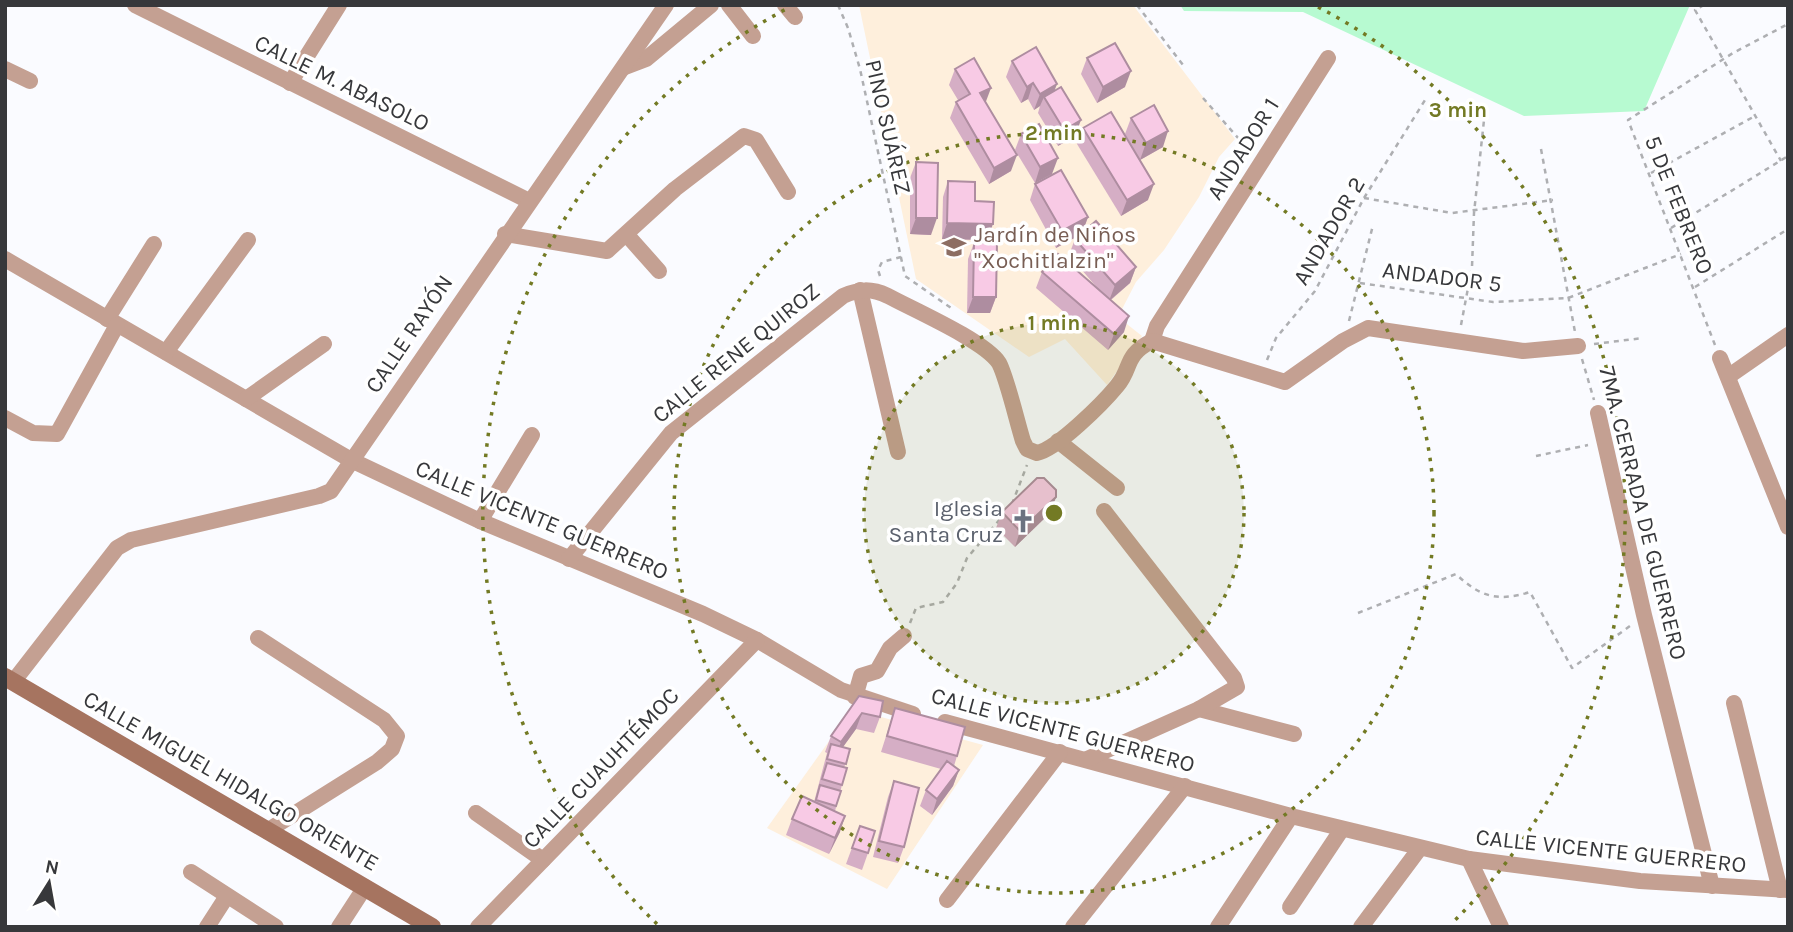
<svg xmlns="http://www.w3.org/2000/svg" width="1793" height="932" font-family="Karla,sans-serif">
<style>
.education{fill:#feefdc}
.green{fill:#b7fad1}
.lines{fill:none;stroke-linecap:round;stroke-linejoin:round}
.path{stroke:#aeafb2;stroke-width:2.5;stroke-dasharray:5 5;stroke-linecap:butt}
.street{stroke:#c4a092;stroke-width:16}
.secondary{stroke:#a67460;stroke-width:18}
.wall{fill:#d5aec5}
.shaded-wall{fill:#ae8da0}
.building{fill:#f8cae5;stroke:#ae8da0;stroke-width:2}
.ring{fill:none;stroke:#737a24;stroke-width:3.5;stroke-dasharray:3.5 7}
.labels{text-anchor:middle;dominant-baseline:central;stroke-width:7;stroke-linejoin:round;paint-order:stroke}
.street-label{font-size:23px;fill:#37383b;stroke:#fff}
.education-label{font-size:23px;fill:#785e54;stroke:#fff;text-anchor:start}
.worship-label{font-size:23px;fill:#5b616d;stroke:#fff;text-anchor:end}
.centre{fill:#737a24;stroke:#fff;stroke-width:3.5}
.ring-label{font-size:21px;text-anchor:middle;font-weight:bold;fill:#737a24;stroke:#fff;stroke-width:7;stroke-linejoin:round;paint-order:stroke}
</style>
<rect width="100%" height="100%" fill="#fafbff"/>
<g class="education">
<path d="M859,5H1133L1235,139L1219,157L1199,197L1164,250L1136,282L1118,317L1142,336L1107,385L1065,339L1029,357L916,279Z"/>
<path d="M852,709L983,745L887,889L767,828Z"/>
</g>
<path class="green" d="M1180,5H1690L1644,111L1524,116L1303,12L1184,11Z"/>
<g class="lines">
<g class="path">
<path d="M838,5L848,28L860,69L905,276L954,310"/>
<path d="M1137,5L1183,65"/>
<path d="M1704,5L1695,10L1781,161"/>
<path d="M1203,98L1239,139L1252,148"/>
<path d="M1541,149L1575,332"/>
<path d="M1651,173L1755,116"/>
<path d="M1364,198L1452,213L1553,200"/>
<path d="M1671,228L1788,156"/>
<path d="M880,276L878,270L882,262L901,257"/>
<path d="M1360,283L1493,302L1568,298L1681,254"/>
<path d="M1695,287L1788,229"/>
<path d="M1349,321L1373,225"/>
<path d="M1461,325L1472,267L1474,213L1484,120"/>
<path d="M1594,344L1643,338"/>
<path d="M1715,345L1628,120L1733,53L1788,24"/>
<path d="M1582,359L1594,400"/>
<path d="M1267,360L1276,338L1315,291L1364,198L1425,100"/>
<path d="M1536,456L1588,445"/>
<path d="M1012,504L1027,465"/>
<path d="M1358,613L1456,574C1480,597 1498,602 1530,592L1572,668L1630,626"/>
<path d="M910,623L916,608L943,602L957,583L967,558L1001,518"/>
</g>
<g class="street">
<path d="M135,5L529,201"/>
<path d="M729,5L753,36"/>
<path d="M785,5L795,17"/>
<path d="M625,67L646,59L711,5"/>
<path d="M5,69L30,81"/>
<path d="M290,83L339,5"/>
<path d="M505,234L607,251L675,189L744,136L756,140L788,192"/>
<path d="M627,235L659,271"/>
<path d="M5,259L351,460L480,521L703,614L757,640L841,690L913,714"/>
<path d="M860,290L898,452"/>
<path d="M107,319L154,244"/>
<path d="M1152,341L1157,326L1328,58"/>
<path d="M166,352L248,240"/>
<path d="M1720,358L1788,527"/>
<path d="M1729,376L1788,335"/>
<path d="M246,399L324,344"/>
<path d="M1598,413L1644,615L1712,886"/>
<path d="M5,418L33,433L57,434L117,325"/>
<path d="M1058,441L1117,488"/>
<path d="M480,521L532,435"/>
<path d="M569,559L671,433L843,296C859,289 871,288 888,296C914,310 985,341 999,363C1007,378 1017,422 1023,441L1027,449L1037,453C1057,449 1103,403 1117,386C1133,367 1123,356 1152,341L1285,382L1343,341L1368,328L1523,351L1578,346"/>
<path d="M258,638L384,720L397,736L392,749L377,762L267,831"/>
<path d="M13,682L117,548L131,540L319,496L331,491L666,5"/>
<path d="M855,697L861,676L877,671L890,648L904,636"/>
<path d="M1734,703L1780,890"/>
<path d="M1199,709L1294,734"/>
<path d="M945,722L1291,816L1469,859L1640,881L1788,890"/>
<path d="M1087,759L1199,709L1237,687L1234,678L1104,511"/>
<path d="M476,813L543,860"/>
<path d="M1469,859L1501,927"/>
<path d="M191,872L276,927"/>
<path d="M947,900L1060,752"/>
<path d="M1290,907L1342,829"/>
<path d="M207,927L227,896"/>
<path d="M339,927L365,887"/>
<path d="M478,927L757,640"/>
<path d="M1073,927L1185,786"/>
<path d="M1218,927L1291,816"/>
<path d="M1361,927L1420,848"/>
</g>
<path class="secondary" d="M5,677L432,927"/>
</g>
<g class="wall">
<path d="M1087,58L1125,87L1097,103L1081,74Z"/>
<path d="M1012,61L1055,90L1075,136L1058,146L1038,113L1040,106L1034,110L1028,99L1021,103L1006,77Z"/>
<path d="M955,69L986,102L1011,171L989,184L950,118L956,102L958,100L949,85Z"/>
<path d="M1131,118L1163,147L1140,160L1125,134Z"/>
<path d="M1083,128L1148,200L1121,216L1077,144Z"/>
<path d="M1021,134L1052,174L1035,183L1015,150Z"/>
<path d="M916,162L931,235L910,234V178Z"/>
<path d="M948,181L975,201L987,240L942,239L943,197Z"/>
<path d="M1035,184L1088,217L1082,232L1136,267L1130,283L1111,300L1124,332L1108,350L1036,288L1042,272L1099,290L1069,255L1075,239L1079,235L1056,248L1030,200Z"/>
<path d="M974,243L996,297L990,313H967L968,259Z"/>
<path d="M1056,497L1050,513L1015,547L996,528L1002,512Z"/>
<path d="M859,696L880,717L874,733L856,729L843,747L850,749L844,768L842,785L835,811L840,832L829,854L786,835L792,819L814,802L827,753L825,752L831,736Z"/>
<path d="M895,708L957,756L954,766L959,770L953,786L932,815L920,806L926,790L941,769L881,752Z"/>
<path d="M894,781L904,847L898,863L873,857L888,797Z"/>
<path d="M860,826L868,853L862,870L846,864Z"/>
</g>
<g class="shaded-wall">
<path d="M1131,71L1125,87L1097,103L1103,87Z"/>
<path d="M1033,83L1028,99L1021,103L1027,87Z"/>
<path d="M1057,84L1051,100L1044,97L1040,106L1034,110L1040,94Z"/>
<path d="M991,88L985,104L980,93Z"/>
<path d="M1081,120L1075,136L1058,146L1064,130Z"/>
<path d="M1168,131L1163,147L1140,160L1146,143Z"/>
<path d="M1017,155L1011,171L989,184L994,168Z"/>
<path d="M1058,158L1052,174L1035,183L1040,167Z"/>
<path d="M1154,184L1148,200L1121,216L1127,200Z"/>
<path d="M1088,217L1082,234L1056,248L1062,231Z"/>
<path d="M916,218H937L931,235L910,234Z"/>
<path d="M947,223L993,224L987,240L942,239Z"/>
<path d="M1136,267L1130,283L1109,301L1115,285Z"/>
<path d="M973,297H996L990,313H967Z"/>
<path d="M1129,316L1124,332L1108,350L1114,334Z"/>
<path d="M1056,497L1050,513L1015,547L1020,531Z"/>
<path d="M862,713L856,729L835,758L841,742Z"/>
<path d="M959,770L953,786L932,815L937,799Z"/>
<path d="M845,816L840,832L829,854L835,838Z"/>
</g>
<g class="building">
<path d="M1115,43L1131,71L1103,87L1087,58Z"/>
<path d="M1036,47L1057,84L1040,94L1033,83L1027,87L1012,61Z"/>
<path d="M974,58L991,88L980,93L1017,155L994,168L956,102L970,94L955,69Z"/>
<path d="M1061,87L1081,120L1064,130L1044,97Z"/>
<path d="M1154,105L1168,131L1146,143L1131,118Z"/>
<path d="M1111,112L1154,184L1127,200L1083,128Z"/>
<path d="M1039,124L1058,158L1040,167L1021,134Z"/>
<path d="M916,162L938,163L937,218H916Z"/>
<path d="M1061,170L1088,217L1062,231L1035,184Z"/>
<path d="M948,181L975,182V201L994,202L993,224L947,223Z"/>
<path d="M1096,221L1136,267L1115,285L1075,239Z"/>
<path d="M974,243H997L996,297H973Z"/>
<path d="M1058,254L1129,316L1114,334L1042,272Z"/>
<path d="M1037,478H1044L1056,490V497L1020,531L1002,512Z"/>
<path d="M859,696L883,701L880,717L862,713L841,742L831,736Z"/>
<path d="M895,708L965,727L957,756L887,736Z"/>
<path d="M831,744L850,749L846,764L827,759Z"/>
<path d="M947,761L959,770L937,799L926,790Z"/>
<path d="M827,763L847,768L842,785L822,779Z"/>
<path d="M894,781L919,788L904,847L879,841Z"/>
<path d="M820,785L841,791L836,806L816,800Z"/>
<path d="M802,796L845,816L835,838L792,819Z"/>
<path d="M860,826L875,831L868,853L852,848Z"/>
</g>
<circle cx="1054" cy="513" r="190" fill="#737a24" fill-opacity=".12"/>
<g class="ring">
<circle cx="1054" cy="513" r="190"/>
<circle cx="1054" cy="513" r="380"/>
<path d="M657 924A571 571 0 0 1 790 7M1318 7A571 571 0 0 1 1451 924"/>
</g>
<defs>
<g id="school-bare" transform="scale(1.89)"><path d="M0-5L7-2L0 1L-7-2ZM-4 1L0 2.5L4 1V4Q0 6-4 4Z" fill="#8d6e63" stroke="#fff" stroke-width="2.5" paint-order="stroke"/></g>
<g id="church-bare" transform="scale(1.89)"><path d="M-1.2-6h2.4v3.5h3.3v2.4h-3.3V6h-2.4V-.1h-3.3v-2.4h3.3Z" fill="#6b7280" stroke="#fff" stroke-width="2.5" paint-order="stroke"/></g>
</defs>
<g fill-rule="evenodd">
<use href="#school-bare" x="954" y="247"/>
<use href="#church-bare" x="1023" y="521"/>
</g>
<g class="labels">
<g class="street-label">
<text transform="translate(342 83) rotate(26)">CALLE M. ABASOLO</text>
<text transform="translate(888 127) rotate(77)">PINO SUÁREZ</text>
<text transform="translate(1243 149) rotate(-58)">ANDADOR 1</text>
<text transform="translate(1679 205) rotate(68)">5 DE FEBRERO</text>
<text transform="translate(1329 231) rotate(-60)">ANDADOR 2</text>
<text transform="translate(1442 277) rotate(7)">ANDADOR 5</text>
<text transform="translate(409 334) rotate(-56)">CALLE RAYÓN</text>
<text transform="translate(736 353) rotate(-39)">CALLE RENE QUIROZ</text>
<text transform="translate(1643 513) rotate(76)">7MA. CERRADA DE GUERRERO</text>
<text transform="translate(542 520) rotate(23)">CALLE VICENTE GUERRERO</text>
<text transform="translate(1063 730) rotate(15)">CALLE VICENTE GUERRERO</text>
<text transform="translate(601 768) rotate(-46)">CALLE CUAUHTÉMOC</text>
<text transform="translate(231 781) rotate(30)">CALLE MIGUEL HIDALGO ORIENTE</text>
<text transform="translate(1611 851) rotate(6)">CALLE VICENTE GUERRERO</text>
</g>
<g class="education-label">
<text x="974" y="234">Jardín de Niños<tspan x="974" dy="26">"Xochitlalzin"</tspan></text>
</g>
<g class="worship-label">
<text x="1003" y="508">Iglesia<tspan x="1003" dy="26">Santa Cruz</tspan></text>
</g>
</g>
<circle cx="1054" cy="513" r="10" class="centre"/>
<g class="ring-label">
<text x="1458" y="117">3 min</text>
<text x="1054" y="140">2 min</text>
<text x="1054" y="330">1 min</text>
</g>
<rect width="1793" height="932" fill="none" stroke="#37383b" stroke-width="14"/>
<g transform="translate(49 883) rotate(11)" stroke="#ffffff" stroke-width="5" paint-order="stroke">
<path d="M0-5L12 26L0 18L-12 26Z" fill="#37383b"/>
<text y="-10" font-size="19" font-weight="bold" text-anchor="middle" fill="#37383b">N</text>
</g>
</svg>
